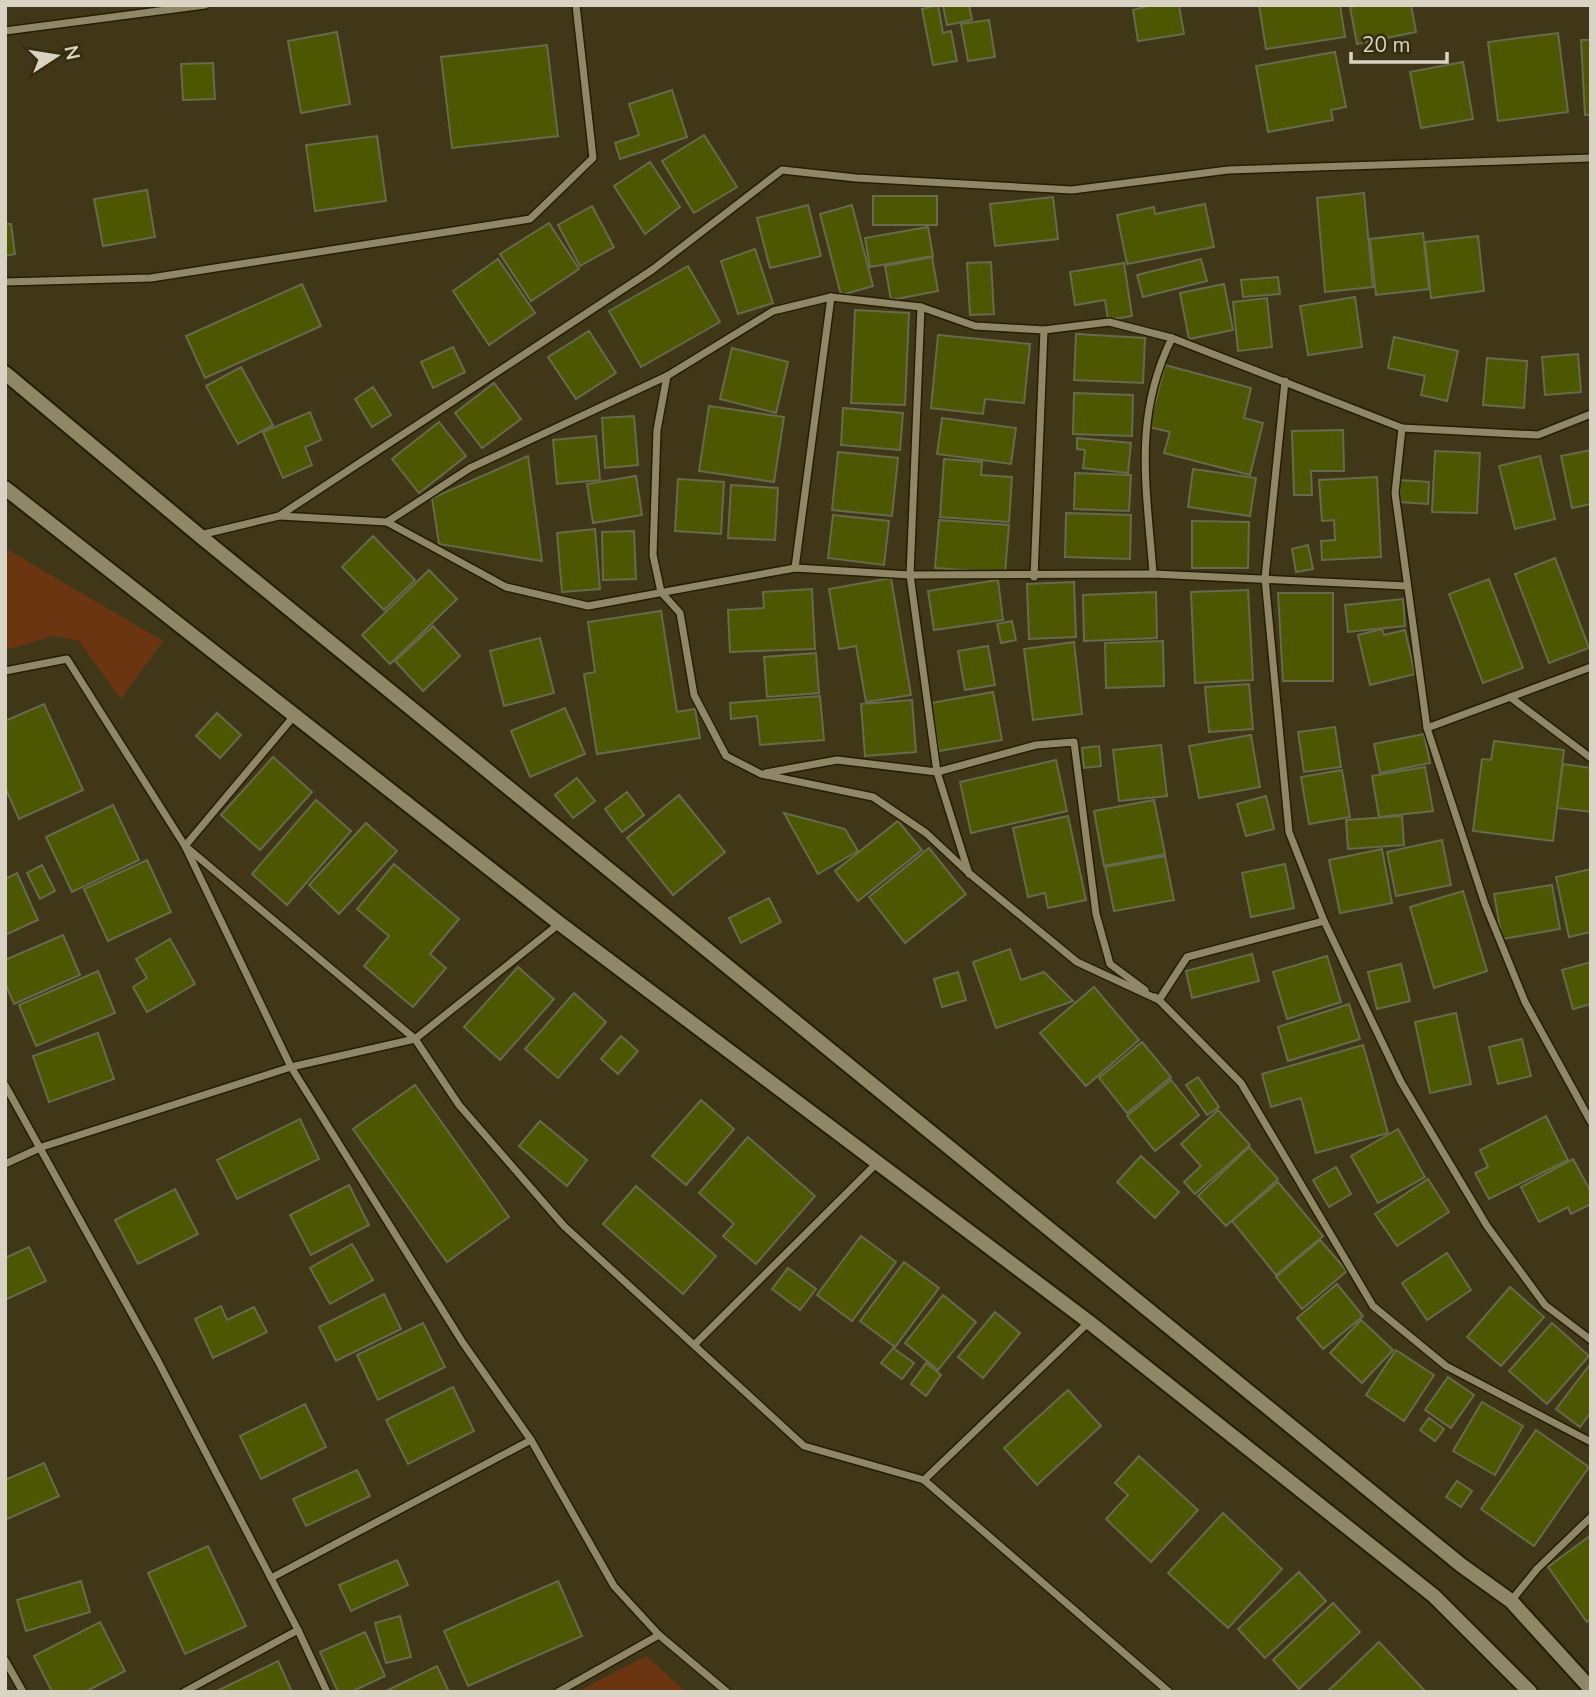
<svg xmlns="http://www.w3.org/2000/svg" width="1596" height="1697" font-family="'Nunito Sans',sans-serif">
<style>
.green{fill:#6c3511}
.building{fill:#4d5601;stroke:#656b4c;stroke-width:2}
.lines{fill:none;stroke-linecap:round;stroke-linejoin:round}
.minor-casing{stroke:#261e01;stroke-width:10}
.secondary-casing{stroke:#261e01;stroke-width:18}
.minor{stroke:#908766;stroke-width:7}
.secondary{stroke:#908766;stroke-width:14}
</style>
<rect width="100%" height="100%" fill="#403719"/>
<g class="green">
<path d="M5,548L163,641L121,699L79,641L54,636L5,650Z"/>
<path d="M646,1656L686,1692H577Z"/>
</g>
<g class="building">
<path d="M938,5L943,33L951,31L957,61L933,65L922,9Z"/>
<path d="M969,5L972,20L947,25L943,6Z"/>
<path d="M1151,5H1179L1184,34L1138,41L1133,10Z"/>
<path d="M1259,5H1340L1345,37L1266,49Z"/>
<path d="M1361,5H1411L1416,32L1357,44L1350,7Z"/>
<path d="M989,20L995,57L968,61L961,24Z"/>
<path d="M337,32L350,104L301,113L288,41Z"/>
<path d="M1558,33L1568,112L1498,121L1488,42Z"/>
<path d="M1581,40H1591V115H1585Z"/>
<path d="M547,45L558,136L452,148L441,57Z"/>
<path d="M1335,52L1346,107L1331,110L1333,120L1268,132L1256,66Z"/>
<path d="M1463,62L1473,119L1421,128L1410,72Z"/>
<path d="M213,63L215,99L183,100L181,64Z"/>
<path d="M672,90L687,137L620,159L615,143L639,135L629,104Z"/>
<path d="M704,135L737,187L694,213L662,161Z"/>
<path d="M377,136L386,201L315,211L306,145Z"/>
<path d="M650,162L680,207L645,234L614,186Z"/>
<path d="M147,190L155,237L103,246L94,199Z"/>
<path d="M1364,193L1373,287L1325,292L1317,198Z"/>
<rect x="873" y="196" width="64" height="29"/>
<path d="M1053,197L1058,239L995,246L990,204Z"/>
<path d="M1205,204L1214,247L1127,264L1117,215L1154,207L1155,214Z"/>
<path d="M808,205L821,256L770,268L757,218Z"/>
<path d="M852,205L873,286L841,295L820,214Z"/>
<path d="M592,206L614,247L580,266L558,225Z"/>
<path d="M549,223L579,269L531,301L500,254Z"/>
<path d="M5,224H11L15,254L5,256Z"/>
<path d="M928,227L933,256L870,267L865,238Z"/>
<path d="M1423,233L1429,289L1376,295L1370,239Z"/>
<path d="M1478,236L1484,291L1431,298L1425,242Z"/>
<path d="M755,249L773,303L738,314L721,261Z"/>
<path d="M932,257L938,291L891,300L885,266Z"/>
<path d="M498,259L535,313L489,345L453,291Z"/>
<path d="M1201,259L1207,281L1143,297L1137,275Z"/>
<path d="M991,262L994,314L970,315L967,263Z"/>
<path d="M1124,263L1132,316L1108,320L1105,300L1075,305L1070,272Z"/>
<path d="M688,266L720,322L641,367L609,311Z"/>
<path d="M1278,277L1280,294L1243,297L1241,280Z"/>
<path d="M302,284L321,326L205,378L186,336Z"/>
<path d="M1224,284L1233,330L1189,339L1180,293Z"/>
<path d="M1355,297L1362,347L1308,355L1300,306Z"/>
<path d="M1267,298L1272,347L1238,351L1233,302Z"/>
<path d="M855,310L909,313L905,405L851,403Z"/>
<path d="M589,331L616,373L576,399L548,357Z"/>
<path d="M1076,334L1145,338L1143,383L1074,380Z"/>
<path d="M938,335L1030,344L1024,403L985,399L983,414L931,408Z"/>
<path d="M1394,337L1458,351L1447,401L1421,395L1425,376L1388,368Z"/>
<path d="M453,347L465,372L433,388L421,362Z"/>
<path d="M732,348L788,362L776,413L720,399Z"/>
<path d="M1578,354L1581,392L1545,395L1542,357Z"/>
<path d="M1487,358L1527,361L1524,408L1483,405Z"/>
<path d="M1165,365L1251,388L1244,418L1263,423L1250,475L1164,453L1170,432L1149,427Z"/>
<path d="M241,367L273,425L238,444L206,386Z"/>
<path d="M494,383L521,419L482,448L455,413Z"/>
<path d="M373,387L391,415L372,427L355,399Z"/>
<path d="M1074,393L1133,395L1132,436L1073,434Z"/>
<path d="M709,406L784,417L774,482L699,471Z"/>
<path d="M843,408L903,413L900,450L841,445Z"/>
<path d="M310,412L321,440L305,447L312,465L283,478L263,432Z"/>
<path d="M634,416L638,465L605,468L602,418Z"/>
<path d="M942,418L1016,428L1011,464L937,454Z"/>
<path d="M439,422L466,456L419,493L392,459Z"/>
<path d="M1343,430L1344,471H1311L1312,495H1294L1292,431Z"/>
<path d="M596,436L600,480L557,484L553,440Z"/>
<path d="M1077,438L1131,443L1128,473L1083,468L1085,450L1077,449Z"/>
<path d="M1591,450V504L1572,508L1561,456Z"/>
<path d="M1435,451L1480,453L1477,513L1432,512Z"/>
<path d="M838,452L898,458L892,516L832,510Z"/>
<path d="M528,456L542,561L439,544L432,498Z"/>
<path d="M1540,456L1555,519L1515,529L1499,466Z"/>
<path d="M944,459L982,462L981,475L1012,477L1009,522L940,517Z"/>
<path d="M1193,469L1256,478L1250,516L1188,507Z"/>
<path d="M1075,473L1131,475L1129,511L1074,509Z"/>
<path d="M636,476L642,515L593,523L587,484Z"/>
<path d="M1377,477L1381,557L1322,560L1321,541L1335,540L1334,520L1322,521L1319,480Z"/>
<path d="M678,479L724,482L721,534L675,531Z"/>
<path d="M1400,480L1429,482L1428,504L1399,502Z"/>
<path d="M731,485L778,488L775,540L728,538Z"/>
<path d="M1066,513L1131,515L1130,559L1065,557Z"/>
<path d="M833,515L889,521L884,565L828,558Z"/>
<path d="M939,520L1009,525L1005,573L935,568Z"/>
<path d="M1192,521L1249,522L1248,568H1192Z"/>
<path d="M595,529L600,589L562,592L557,533Z"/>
<path d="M634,531L636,579L603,580L602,532Z"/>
<path d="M373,536L415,580L384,610L342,567Z"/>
<path d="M1308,545L1313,569L1296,572L1292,549Z"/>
<path d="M1555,558L1589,648L1549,663L1515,574Z"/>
<path d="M429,570L457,599L390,664L362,635Z"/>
<path d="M891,578L911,695L866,702L856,646L839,649L829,589Z"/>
<path d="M1489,579L1523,668L1483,683L1449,594Z"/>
<path d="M998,580L1003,620L934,630L928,591Z"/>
<path d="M1074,582L1076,637L1029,639L1027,584Z"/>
<path d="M812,589L815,649L730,652L728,610L764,608L763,592Z"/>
<path d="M1248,590L1253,680L1195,683L1191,592Z"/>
<path d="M1156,592L1157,638L1084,641L1083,595Z"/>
<path d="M1278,593H1333V681H1283Z"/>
<path d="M1403,599L1405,626L1348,632L1345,605Z"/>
<path d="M661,611L677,712L695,709L700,738L597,754L584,674L595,672L588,622Z"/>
<path d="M1012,621L1016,640L1001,643L997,624Z"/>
<path d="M433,626L460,656L423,691L395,661Z"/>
<path d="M1382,629L1384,635L1405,630L1415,674L1370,685L1358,635Z"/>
<path d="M540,638L554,693L504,706L490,651Z"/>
<path d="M1163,641L1164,686L1106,688L1105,643Z"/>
<path d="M1074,642L1082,714L1033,720L1024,649Z"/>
<path d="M988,646L995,685L965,690L958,651Z"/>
<path d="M816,653L819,693L767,697L764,657Z"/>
<path d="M1249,684L1253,729L1209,732L1205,687Z"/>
<path d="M993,692L1002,740L939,751L931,703Z"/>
<path d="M820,696L824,740L760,745L757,716L731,719L730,703Z"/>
<path d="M912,700L916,752L865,756L861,704Z"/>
<path d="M44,704L83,790L19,819L5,787V721Z"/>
<path d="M565,708L585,754L530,777L511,731Z"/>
<path d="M217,713L241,735L220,758L196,736Z"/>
<path d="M1335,727L1341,767L1304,772L1298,732Z"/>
<path d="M1424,734L1430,763L1380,773L1374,744Z"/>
<path d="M1251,735L1260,787L1199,798L1189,746Z"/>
<path d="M1494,741L1564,750L1553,841L1473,831L1482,759L1491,760Z"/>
<path d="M1161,745L1167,796L1119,801L1113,750Z"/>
<path d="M1099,746L1101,766L1084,768L1082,748Z"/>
<path d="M273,757L312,792L260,850L221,815Z"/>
<path d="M1056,760L1067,811L971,833L960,782Z"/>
<path d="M1563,764L1591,768V812L1557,808Z"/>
<path d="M1425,767L1433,811L1379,817L1372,776Z"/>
<path d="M1342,770L1350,817L1309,824L1301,777Z"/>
<path d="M577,778L595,801L573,818L555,795Z"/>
<path d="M627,792L644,815L622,832L605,809Z"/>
<path d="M679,795L725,852L673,895L627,838Z"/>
<path d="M1266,796L1274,829L1246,836L1237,804Z"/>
<path d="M316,800L351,831L287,905L252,874Z"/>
<path d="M1154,800L1165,854L1104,866L1094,811Z"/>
<path d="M113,805L139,860L72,892L46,837Z"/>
<path d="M784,813L845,829L858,851L818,874Z"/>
<path d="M1068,816L1086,900L1048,908L1045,893L1028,897L1013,828Z"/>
<path d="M1402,816L1404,845L1348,849L1346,820Z"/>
<path d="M898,821L922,850L858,901L835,871Z"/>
<path d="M366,823L397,851L339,914L309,885Z"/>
<path d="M1442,840L1451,885L1396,896L1387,852Z"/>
<path d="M929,848L966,894L905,943L869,897Z"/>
<path d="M1382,849L1392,903L1340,913L1329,860Z"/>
<path d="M1165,856L1174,900L1114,911L1105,867Z"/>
<path d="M147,860L171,912L108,941L84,889Z"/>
<path d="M394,864L459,919L430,954L446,968L413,1007L364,966L389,936L357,909Z"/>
<path d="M1285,864L1294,908L1251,917L1242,873Z"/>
<path d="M42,865L55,891L40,899L27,873Z"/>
<path d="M1591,869V932L1569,937L1556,877Z"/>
<path d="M17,873L38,920L5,935V879Z"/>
<path d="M1552,885L1560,929L1502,939L1494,894Z"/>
<path d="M1463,891L1487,971L1434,988L1410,907Z"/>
<path d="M769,898L781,922L741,943L729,918Z"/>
<path d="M63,935L80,975L14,1004L5,983V960Z"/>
<path d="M170,939L195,984L147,1012L133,987L147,978L136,959Z"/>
<path d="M1010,949L1021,980L1044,972L1073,1001L996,1028L973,962Z"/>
<path d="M1252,954L1259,981L1192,998L1186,971Z"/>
<path d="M1327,956L1341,1002L1287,1019L1273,972Z"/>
<path d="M1591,962V1004L1573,1009L1562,970Z"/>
<path d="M1401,964L1410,1001L1377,1009L1368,972Z"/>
<path d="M518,967L554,999L500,1060L464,1027Z"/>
<path d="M98,971L115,1013L36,1046L19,1005Z"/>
<path d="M958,972L966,1000L942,1007L934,979Z"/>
<path d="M1094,987L1139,1040L1086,1086L1040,1033Z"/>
<path d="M574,993L606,1022L558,1078L525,1049Z"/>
<path d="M1349,1004L1360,1039L1288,1061L1278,1027Z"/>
<path d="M1456,1013L1471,1084L1430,1093L1415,1022Z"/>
<path d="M98,1033L114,1079L49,1102L33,1056Z"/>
<path d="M621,1036L638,1051L618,1074L601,1059Z"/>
<path d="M1522,1039L1531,1076L1498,1084L1489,1047Z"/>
<path d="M1142,1042L1171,1077L1127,1113L1099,1078Z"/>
<path d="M1363,1045L1388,1133L1316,1153L1301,1098L1271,1107L1262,1074Z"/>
<path d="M1198,1077L1219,1107L1207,1115L1186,1085Z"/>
<path d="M1171,1080L1199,1115L1155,1151L1127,1116Z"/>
<path d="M415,1085L509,1217L447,1262L353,1129Z"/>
<path d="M701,1100L734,1129L686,1185L652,1156Z"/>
<path d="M1218,1110L1250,1145L1195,1194L1184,1182L1201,1166L1181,1144Z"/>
<path d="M1546,1116L1568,1160L1489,1199L1475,1173L1488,1167L1480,1150Z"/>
<path d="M300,1119L319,1159L237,1199L217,1160Z"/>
<path d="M540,1121L587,1160L567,1186L519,1146Z"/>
<path d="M1398,1129L1425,1177L1378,1203L1351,1156Z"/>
<path d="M748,1137L815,1196L756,1264L723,1236L734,1224L699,1193Z"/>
<path d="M1249,1147L1278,1179L1226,1226L1198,1196Z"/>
<path d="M1141,1156L1179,1192L1155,1218L1117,1182Z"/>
<path d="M1573,1159L1591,1192V1204L1571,1214L1568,1207L1539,1222L1521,1187Z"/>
<path d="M1336,1167L1351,1194L1329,1207L1313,1180Z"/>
<path d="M1428,1179L1449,1212L1397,1246L1375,1214Z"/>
<path d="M1278,1182L1323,1236L1276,1275L1232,1221Z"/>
<path d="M349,1185L369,1225L311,1255L290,1215Z"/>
<path d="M636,1186L716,1256L683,1294L603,1224Z"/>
<path d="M175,1189L198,1234L138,1264L115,1220Z"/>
<path d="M861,1236L896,1262L852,1321L817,1295Z"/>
<path d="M1320,1240L1347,1271L1302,1309L1276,1277Z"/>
<path d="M352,1244L373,1280L330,1304L310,1268Z"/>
<path d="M29,1247L46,1281L5,1300V1258Z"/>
<path d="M1447,1253L1471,1290L1427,1320L1402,1283Z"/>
<path d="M904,1262L939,1288L895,1347L860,1321Z"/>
<path d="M788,1268L816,1289L800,1310L772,1289Z"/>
<path d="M1337,1284L1363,1316L1323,1349L1297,1318Z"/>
<path d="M1510,1287L1544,1317L1501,1366L1467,1337Z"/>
<path d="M384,1294L401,1329L336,1361L319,1327Z"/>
<path d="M943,1295L976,1322L938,1370L905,1343Z"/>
<path d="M221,1306L227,1320L254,1307L267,1332L213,1358L195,1319Z"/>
<path d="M995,1312L1020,1333L983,1378L958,1357Z"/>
<path d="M1361,1320L1393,1350L1362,1383L1330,1353Z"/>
<path d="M423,1323L445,1367L378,1400L357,1355Z"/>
<path d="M1552,1323L1589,1356L1547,1404L1509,1371Z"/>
<path d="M893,1348L914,1363L902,1379L881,1363Z"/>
<path d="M1396,1350L1434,1375L1404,1421L1366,1395Z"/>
<path d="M926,1363L941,1375L926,1396L911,1384Z"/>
<path d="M1591,1363V1412L1580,1427L1556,1409Z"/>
<path d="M1448,1377L1474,1395L1451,1428L1425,1410Z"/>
<path d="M453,1387L474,1431L408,1464L386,1420Z"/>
<path d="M1068,1390L1101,1426L1037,1485L1004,1448Z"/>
<path d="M1482,1402L1523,1426L1495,1475L1453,1451Z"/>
<path d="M305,1404L326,1447L261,1479L240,1436Z"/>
<path d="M1429,1418L1444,1429L1435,1441L1420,1430Z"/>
<path d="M1536,1430L1589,1467L1534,1546L1481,1509Z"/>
<path d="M1139,1456L1198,1510L1151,1562L1106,1519L1128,1495L1115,1483Z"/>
<path d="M44,1463L59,1496L5,1520V1480Z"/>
<path d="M357,1470L370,1496L306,1526L293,1499Z"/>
<path d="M1457,1481L1472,1491L1461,1507L1446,1497Z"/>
<path d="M1223,1513L1282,1569L1228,1628L1168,1573Z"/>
<path d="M1591,1535V1619L1587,1622L1548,1567Z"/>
<path d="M208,1546L246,1626L185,1654L148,1573Z"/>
<path d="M397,1560L408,1585L351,1611L339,1585Z"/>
<path d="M1299,1572L1326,1601L1265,1658L1238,1629Z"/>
<path d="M81,1581L90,1612L26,1631L17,1600Z"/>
<path d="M558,1581L582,1636L468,1686L444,1631Z"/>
<path d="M1333,1603L1360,1632L1299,1689L1273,1660Z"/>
<path d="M400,1616L411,1657L386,1663L375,1623Z"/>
<path d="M100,1622L125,1671L85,1692H52L34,1656Z"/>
<path d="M365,1632L385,1676L351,1692H338L320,1652Z"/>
<path d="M1379,1642L1426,1692H1327Z"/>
<path d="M278,1661L292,1692H215Z"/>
<path d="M437,1666L449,1692H384Z"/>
</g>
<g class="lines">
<g class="minor-casing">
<g id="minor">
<path d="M5,31L205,5"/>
<path d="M5,282L151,278L530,219L593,158L576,5"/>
<path d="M921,307L910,575L937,772L969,874"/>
<path d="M667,376L657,430L653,555L661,592L680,613L694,695L726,756L761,774L873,797L926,833L970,874L1077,962L1159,1000L1241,1083L1373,1306L1446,1366L1591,1442"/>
<path d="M1285,381L1265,578L1289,832L1324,921L1401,1082L1487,1226L1545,1305L1591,1340"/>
<path d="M1402,428L1395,493L1427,728L1485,904L1525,1002L1591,1122"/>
<path d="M280,516L387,522L470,468L667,376L773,311L831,297L921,307L975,326L1044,330L1109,322L1172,338L1402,428L1538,435L1591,414"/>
<path d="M387,522L506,587L588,606L795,568L910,575L1153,574L1407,586"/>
<path d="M200,535L279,516L652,270L782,170L856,178L1072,190L1228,170L1591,158"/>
<path d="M795,568L831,297"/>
<path d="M1153,574C1147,489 1132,418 1172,338"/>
<path d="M1034,577L1044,330"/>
<path d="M5,671L67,659L185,846L291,1067L463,1343L531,1440L614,1586L659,1635L727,1692"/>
<path d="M1510,697L1591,758"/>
<path d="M294,716L185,846L415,1039L459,1105L564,1226L804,1446L924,1480L1169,1692"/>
<path d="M1427,728L1591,667"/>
<path d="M766,773L837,760L937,772L1036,745L1074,742L1096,914L1110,964L1145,990"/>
<path d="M1155,997L1159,1000L1187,957L1324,921"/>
<path d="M5,1085L158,1361L298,1630L184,1692"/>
<path d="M5,1164L42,1147L291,1067L415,1039L559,924"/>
<path d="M695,1344L876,1164"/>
<path d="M924,1480L1089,1322"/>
<path d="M271,1578L531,1440"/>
<path d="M1511,1601L1537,1569L1591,1517"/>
<path d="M298,1630L327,1692"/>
<path d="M5,1660L23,1692"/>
<path d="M558,1692L659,1635"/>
</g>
</g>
<g class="secondary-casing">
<g id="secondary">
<path d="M5,373L200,536L1461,1565L1511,1601L1591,1689"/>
<path d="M5,488L559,923L1089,1322L1434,1596L1530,1692"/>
</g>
</g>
<use href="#minor" class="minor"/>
<use href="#secondary" class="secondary"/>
</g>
<rect width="1596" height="1697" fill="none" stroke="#d8d3c2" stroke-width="14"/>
<g transform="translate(56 56) rotate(78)" stroke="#352d0e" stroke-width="5" paint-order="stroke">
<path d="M0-5L12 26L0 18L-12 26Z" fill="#d8d3c2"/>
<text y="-10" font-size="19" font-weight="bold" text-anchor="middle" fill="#d8d3c2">N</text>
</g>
<path d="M1351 52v10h96v-10" fill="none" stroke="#d8d3c2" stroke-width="3.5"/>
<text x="1362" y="52" font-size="21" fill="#d8d3c2" stroke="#352d0e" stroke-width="5" paint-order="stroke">20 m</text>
</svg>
